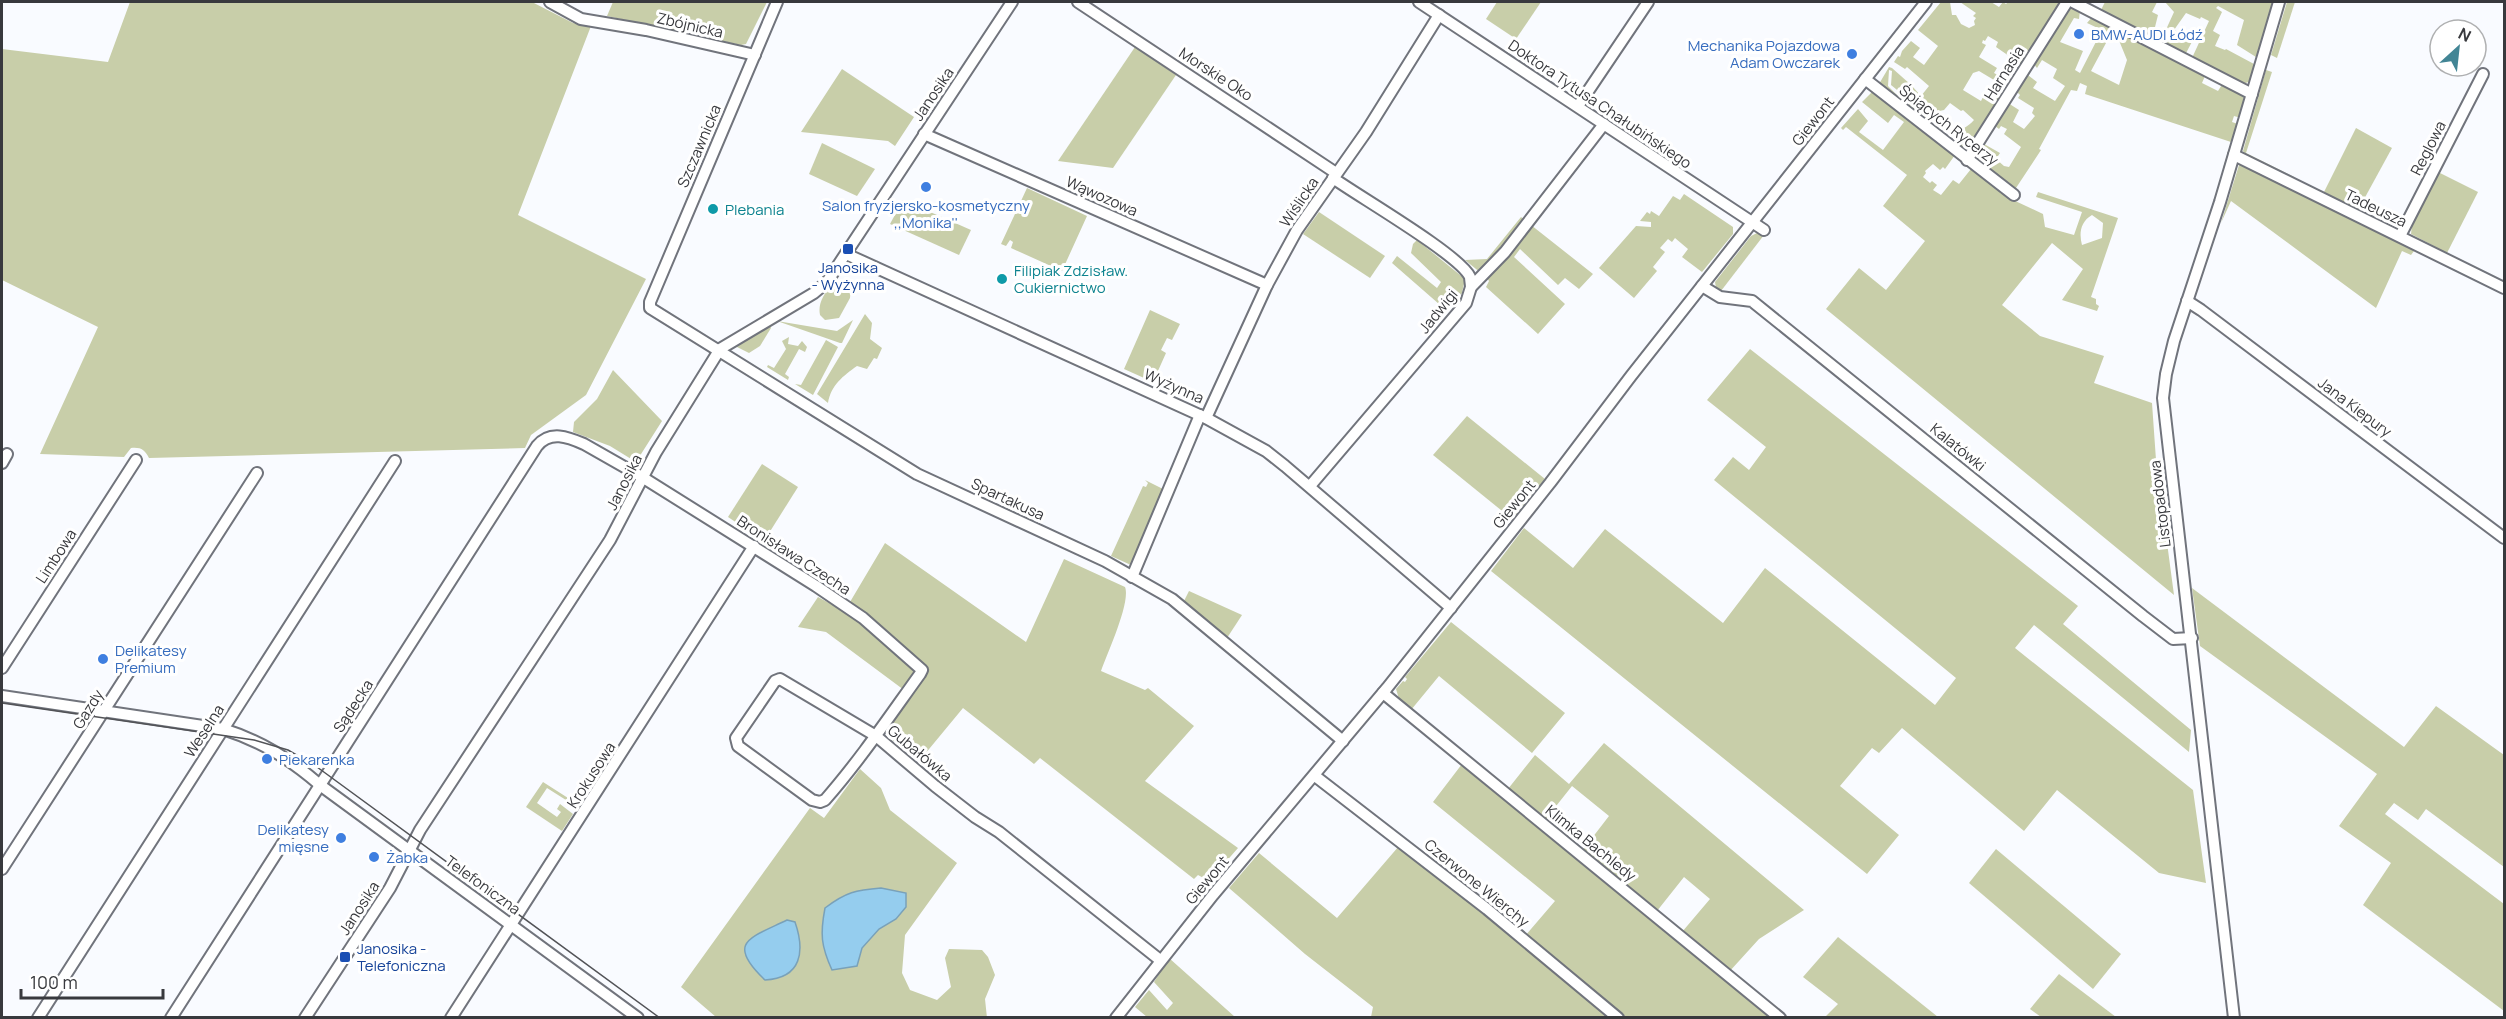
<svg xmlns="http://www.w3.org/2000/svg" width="2506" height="1019" font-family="Manrope,sans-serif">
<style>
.green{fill:#c8cea9;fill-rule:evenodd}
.water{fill:#95cdee;stroke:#79a1b9;stroke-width:1.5}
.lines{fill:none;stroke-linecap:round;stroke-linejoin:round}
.minor-casing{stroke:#71747c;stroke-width:14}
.minor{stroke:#fff;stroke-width:10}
.tram{stroke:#525357;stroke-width:1.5}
.shop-dot{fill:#3f7fe0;stroke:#fff;stroke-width:2}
.culture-dot{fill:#0f9aa8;stroke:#fff;stroke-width:2}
.transit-dot{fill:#1a4fb4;stroke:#fff;stroke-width:2}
.labels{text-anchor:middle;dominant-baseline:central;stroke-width:6;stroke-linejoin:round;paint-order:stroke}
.street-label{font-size:15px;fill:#38393d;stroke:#fff}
.shop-label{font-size:15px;fill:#366cbe;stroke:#fff;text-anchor:start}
.culture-label{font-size:15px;fill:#0d838f;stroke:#fff;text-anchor:start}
.transit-label{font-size:15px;fill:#164399;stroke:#fff}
</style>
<rect width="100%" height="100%" fill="#f9fbff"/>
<g class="green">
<path d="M130,2H532L573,23L591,26L518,215L646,279L586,395L531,435L525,448L149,458C145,450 141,447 131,448L124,457L40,454L98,327L2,280V49L108,62Z"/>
<path d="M613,2H767L746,44L741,45L607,16Z"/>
<path d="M1497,2H1541L1516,39L1486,19Z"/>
<path d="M1941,2H1950L1952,15H1956L1961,24L1969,28L1975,25L1974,21L1976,18L1973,16L1976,13L1960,2H1991L1999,7L2003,2L2006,4L2008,2H2061L2062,4L2022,66L2018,63L2015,67L2006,62L2009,56L1996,47L1998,42L1988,36L1985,41L1983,40L1982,43L1986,45L1979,57L1997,68L1994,73L2007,80L2004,86L1979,71L1973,73L1963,90L1981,101L1984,95L1995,101L2001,91L2006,94L1971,149H1962L1958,146L1960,140L1955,136C1961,128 1967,128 1974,120L1963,110L1961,111L1950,103L1944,110L1935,112L1927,123L1879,84L1889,67L1892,68L1910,84L1902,94L1891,85L1892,71L1889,70L1888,86L1899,97L1920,109L1904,96L1912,86L1921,96L1929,86L1907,67L1905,69L1894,62L1898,56L1900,57L1902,51L1911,41L1920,48L1913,57L1924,65L1938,46L1918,30Z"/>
<path d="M2105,2H2157L2152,12L2158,15L2153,35L2150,36L2101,10Z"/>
<path d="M2165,2H2276L2256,57L2237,45L2244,20L2218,6L2216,8L2222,12L2213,31L2220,35L2215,46L2225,50L2226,49L2254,64L2252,80L2246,83H2240L2192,58L2209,21L2201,17L2200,19L2186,13L2174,30L2181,34L2188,32L2195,36L2185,55L2163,44L2167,36L2164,34L2174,12Z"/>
<path d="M2287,2H2295L2277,58L2271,55Z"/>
<path d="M2070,6L2080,10L2079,19L2074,18L2060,42L2083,51L2075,70L2080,73L2102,30L2087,23L2093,16L2113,26V30L2091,71L2119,85L2127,60L2118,38L2124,32L2204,73L2205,76L2202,83L2218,91L2223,83C2246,96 2247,92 2241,118L2234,116L2232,122L2238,124L2226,169L2223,168L2231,142L2085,94L2087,86L2080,83L2077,91L2071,90L2039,149L2041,150L2014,191L1978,163V153L1984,144L2000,153L1996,159L2004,166L2009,167L2021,147L2004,134L2007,129L2001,126L1999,129L1995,126L2008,103L2019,110L2013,122L2024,129L2035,116L2032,113L2034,108L2018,98L2020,95L2016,91L2024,72L2037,82L2033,88L2055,101L2065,86L2053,78L2057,69L2042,60L2037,68L2032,62Z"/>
<path d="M1135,47L1176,75L1113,168L1058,161Z"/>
<path d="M842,69L914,117L895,146L888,141L801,132Z"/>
<path d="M2266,70L2272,72L2246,153L2294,177V180L2246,156L2243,151Z"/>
<path d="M1874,90L1955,155L1945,169L1943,167L1940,170L1933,164L1925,171L1926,173L1923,177L1930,183L1932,181L1937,185L1933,190L1941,195L1953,180L1959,184L1971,169L2011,199L2043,214L2045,227L2074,235L2082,212L2036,197L2038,192L2118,218L2091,297L2096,299V304L2099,306L2097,311L2062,300L2083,269L2052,243L2002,305L2040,336L2104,356L2094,383L2152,403L2156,460L2174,595L1826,309L1859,268L1886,290L1925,241L1883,206L1907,175L1846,127L1843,130L1841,128L1858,109L1868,121L1859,132L1883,150L1904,122L1894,115L1888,123L1862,102ZM2092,215L2103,223L2102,238L2082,245C2079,234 2080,222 2092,215Z"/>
<path d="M2356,128L2392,148L2357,212L2323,194Z"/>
<path d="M822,143L875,169L857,196L809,174Z"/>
<path d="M2239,165L2245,166L2409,246L2414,251L2411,255L2402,251L2376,308L2231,201L2221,223Z"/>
<path d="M2438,172L2478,192L2447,253L2411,234L2412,225Z"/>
<path d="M1027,188L1087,216L1062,271L1011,248L1013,242L1010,240L1006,246L1001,244Z"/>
<path d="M1684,194L1733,227V234L1702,272L1682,257L1688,249L1675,238L1672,242L1668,239L1660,248L1665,252L1653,267L1657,271L1634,298L1599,268L1636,226L1651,227V222L1640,221L1647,212L1650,214L1651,211L1659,216L1673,196L1680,200Z"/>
<path d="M903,200L971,230L959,255L890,224Z"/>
<path d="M1319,212L1385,256L1370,278L1303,234Z"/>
<path d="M1521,217L1593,274L1579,289L1565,278L1558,285L1520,249L1514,257L1565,304L1538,334L1486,287L1489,281L1487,278L1465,260L1487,259Z"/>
<path d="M1759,232L1764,235L1721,291L1716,288L1715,282L1751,236Z"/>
<path d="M1417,240L1465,279L1462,293L1447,311L1392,263L1397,256L1437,288L1441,282L1411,253L1413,244Z"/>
<path d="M842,281L851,287L850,298L839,318L825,320L820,315C817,301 828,285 842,281Z"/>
<path d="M1150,310L1180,324L1172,340L1167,338L1161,350L1166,353L1153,382L1124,369Z"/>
<path d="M865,314L872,323L870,339L882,348L877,359L874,358L867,369L857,366C843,376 831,385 828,403L817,394Z"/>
<path d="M853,320L842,343H840L777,321L837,331Z"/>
<path d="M770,325L771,328L760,346L749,353L733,345Z"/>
<path d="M789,337L788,344L798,346L802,341L807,347L805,352L799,349L785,374L789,377L788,380L767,367L768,365L774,368L786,349L782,341Z"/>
<path d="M826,340L838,347L813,395L795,384L801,385Z"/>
<path d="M1750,349L2078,606L2063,624L2191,730L2189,752L2034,625L2015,648L2193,790L2206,883L2159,873L2057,790L2024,831L1902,728L1879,753L1872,748L1840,786L1899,835L1867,874L1491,571L1524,528L1573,568L1605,529L1723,623L1765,568L1935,705L1956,678L1714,480L1733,457L1749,470L1766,447L1707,400Z"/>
<path d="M613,370L662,421L636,462L610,446L573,432L574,422L597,399Z"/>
<path d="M1467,416L1545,479L1512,519L1433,455Z"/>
<path d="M762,464L798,487L764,541L728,517Z"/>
<path d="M1145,480L1163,489L1131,565L1111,556L1143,486L1146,487L1148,483Z"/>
<path d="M885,543L1026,642L1064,559L1125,587C1131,602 1107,654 1101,671L1145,690L1148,688L1194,726L1145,781L1238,848L1209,881L1198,875L1194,879L1040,758L1034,764L963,708L920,760L916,759L889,737L893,731L894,719L928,671L926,667L850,602Z"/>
<path d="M2192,588L2404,747L2436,706L2504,755V867L2426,809L2418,820L2394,803L2385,814L2504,904V1011L2363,905L2391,863L2339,826L2377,774L2200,646Z"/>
<path d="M1189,591L1242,615L1227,638L1183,603Z"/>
<path d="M818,597L853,616L913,667L914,676L904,690L826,632L798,627Z"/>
<path d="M1451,622L1565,713L1532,753L1439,676L1411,710L1399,699L1396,689L1403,681L1405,682L1407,679L1405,677Z"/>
<path d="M1604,743L1804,910L1759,939L1729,972L1682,932L1710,899L1684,877L1657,911L1582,851L1609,816L1572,786L1545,820L1508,789L1535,755L1569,784Z"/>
<path d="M1462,764L1773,1017H1626L1525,936L1555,901L1433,802Z"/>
<path d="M860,769L881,788L890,810L957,863L905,935L902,973L910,990L937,1000L951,987L945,958L949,949L982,950L988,957L995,975L985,999L987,1018L716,1017L681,987L810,808L824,818Z"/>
<path d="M543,782L579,805L577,807L547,788L537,803L557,817L561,812L557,809L560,804L573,814L562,831L526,807Z"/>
<path d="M1399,846L1611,1017H1371L1373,1007L1305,954L1229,888L1259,853L1337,918Z"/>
<path d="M1996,849L2121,954L2093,989L1969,883Z"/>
<path d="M1838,937L1938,1017H1825L1838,1004L1803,977Z"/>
<path d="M1169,958L1235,1017H1147L1135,1007L1149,990L1167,1010L1173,1003L1154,982Z"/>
<path d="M2059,974L2116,1017H2041L2030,1009Z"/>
</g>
<g class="water">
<path d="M881,888L906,893V907L896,919L879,929L862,948L857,966L832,970C821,946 820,934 825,908C846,892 856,890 881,888Z"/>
<path d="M787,920L795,922C805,951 802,978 765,980C725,942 750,938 787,920Z"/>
</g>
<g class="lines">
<g class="minor-casing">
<g id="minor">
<path d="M550,2L581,19L646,30L755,55"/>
<path d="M777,2L650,302V308L917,474L1105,561L1172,599L1343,741"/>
<path d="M1078,2L1336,173"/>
<path d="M1419,2L1764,230"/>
<path d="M2073,2L2252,94"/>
<path d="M1865,79L2014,195"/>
<path d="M1578,106L1648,2"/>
<path d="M924,134L1267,285"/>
<path d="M2234,155L2504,288"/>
<path d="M1967,160L2067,2"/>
<path d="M1333,178C1358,196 1460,255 1470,277C1470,278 1471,286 1471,287"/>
<path d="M2400,236L2483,74"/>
<path d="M846,254L1206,418L1266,451L1285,466L1451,608"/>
<path d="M1702,286L1720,297L1752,301L2143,616L2173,639L2192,638"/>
<path d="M2187,301L2201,310L2504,538"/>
<path d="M1206,418L1267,285L1297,230L1366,132L1439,15"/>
<path d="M2,463L7,454"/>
<path d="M1310,486L1466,303L1471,287L1505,252L1604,124"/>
<path d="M1132,577L1200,415"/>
<path d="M2,668L136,460"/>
<path d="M1383,693L1780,1018"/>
<path d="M2,696L223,729C261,741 290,759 320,785L638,1018"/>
<path d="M1315,776L1487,909L1618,1018"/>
<path d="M2,869L257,473"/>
<path d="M38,1018L395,461"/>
<path d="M171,1018L537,446C550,430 568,437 584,444L642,477L816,586L863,618L922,670L920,674C889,717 860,760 825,800L820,802L812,800L738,746L736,738L775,681L780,679L876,736L935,786L975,817L999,832L1160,960"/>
<path d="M305,1018L390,888L420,830L610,540L656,452L720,349L814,293L827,282L1012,2"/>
<path d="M451,1018L754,546"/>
<path d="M1116,1018L1213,895L1387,688L1550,483L1631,376L1926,2"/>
<path d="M2234,1018L2163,398L2166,374L2174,341L2220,202L2279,2"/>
</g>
</g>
<use href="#minor" class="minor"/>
<path class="tram" d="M2,703L254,740L288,750L317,767L660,1018"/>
</g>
<g class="shop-dot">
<circle cx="2079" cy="34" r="6"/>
<circle cx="1852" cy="54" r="6"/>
<circle cx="926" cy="187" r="6"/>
<circle cx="103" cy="659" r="6"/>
<circle cx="267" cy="759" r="6"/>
<circle cx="341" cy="838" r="6"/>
<circle cx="374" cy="857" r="6"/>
</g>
<g class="culture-dot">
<circle cx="713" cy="209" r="6"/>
<circle cx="1002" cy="279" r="6"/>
</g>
<g class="transit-dot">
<rect x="842" y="243" width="12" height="12" rx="3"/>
<rect x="339" y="951" width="12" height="12" rx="3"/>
</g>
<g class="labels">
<g class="street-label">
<text transform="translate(690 25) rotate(13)">Zbójnicka</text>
<text transform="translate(2004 73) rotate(-58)">Harnasia</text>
<text transform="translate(1216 74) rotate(33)">Morskie Oko</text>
<text transform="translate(933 94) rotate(-56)">Janosika</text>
<text transform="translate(1600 104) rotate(34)">Doktora Tytusa Chałubińskiego</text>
<text transform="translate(1813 121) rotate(-52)">Giewont</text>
<text transform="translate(1949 125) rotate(38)">Śpiących Rycerzy</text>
<text transform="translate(699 146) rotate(-67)">Szczawnicka</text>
<text transform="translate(2428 148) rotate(-63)">Reglowa</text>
<text transform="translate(1102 196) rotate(24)">Wąwozowa</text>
<text transform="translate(1299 202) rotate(-56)">Wiślicka</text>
<text transform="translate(2376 208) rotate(26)">Tadeusza</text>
<text transform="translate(1438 311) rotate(-51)">Jadwigi</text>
<text transform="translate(1174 386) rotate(24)">Wyżynna</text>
<text transform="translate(2355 407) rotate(37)">Jana Kiepury</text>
<text transform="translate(1958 447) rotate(39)">Kalatówki</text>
<text transform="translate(624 482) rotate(-63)">Janosika</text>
<text transform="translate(1008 499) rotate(25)">Spartakusa</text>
<text transform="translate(1514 504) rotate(-51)">Giewont</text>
<text transform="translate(2160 504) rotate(-97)">Listopadowa</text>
<text transform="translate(794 555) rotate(33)">Bronisława Czecha</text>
<text transform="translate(56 556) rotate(-57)">Limbowa</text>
<text transform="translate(353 706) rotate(-57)">Sądecka</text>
<text transform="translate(88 709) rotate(-58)">Gazdy</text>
<text transform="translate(204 731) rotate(-57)">Weselna</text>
<text transform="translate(920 753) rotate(40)">Gubałówka</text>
<text transform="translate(591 775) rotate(-57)">Krokusowa</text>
<text transform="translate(1591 843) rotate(39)">Klimka Bachledy</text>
<text transform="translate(1207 880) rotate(-50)">Giewont</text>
<text transform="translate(1477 883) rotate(39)">Czerwone Wierchy</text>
<text transform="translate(483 885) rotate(36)">Telefoniczna</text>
<text transform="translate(359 908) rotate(-57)">Janosika</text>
</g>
<g class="shop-label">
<text x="2091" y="34">BMW-AUDI Łódź</text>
<text x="1840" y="45" text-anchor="end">Mechanika Pojazdowa<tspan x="1840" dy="17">Adam Owczarek</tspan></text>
<text x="926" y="205" text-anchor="middle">Salon fryzjersko-kosmetyczny<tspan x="926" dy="17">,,Monika''</tspan></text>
<text x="115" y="650">Delikatesy<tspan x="115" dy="17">Premium</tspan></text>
<text x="279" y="759">Piekarenka</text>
<text x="329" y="829" text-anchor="end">Delikatesy<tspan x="329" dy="17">mięsne</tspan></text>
<text x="386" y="857">Żabka</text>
</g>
<g class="culture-label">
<text x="725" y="209">Plebania</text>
<text x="1014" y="270">Filipiak Zdzisław.<tspan x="1014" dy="17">Cukiernictwo</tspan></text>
</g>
<g class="transit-label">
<text x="848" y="267">Janosika<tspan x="848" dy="17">- Wyżynna</tspan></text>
<text x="357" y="948" text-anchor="start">Janosika -<tspan x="357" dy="17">Telefoniczna</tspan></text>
</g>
</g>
<rect width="2506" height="1019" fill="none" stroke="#38393d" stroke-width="6"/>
<g transform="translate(2458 48) rotate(27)"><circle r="28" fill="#ffffff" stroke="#afb0b1" stroke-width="1.5"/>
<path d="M0-4.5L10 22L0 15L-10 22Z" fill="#428595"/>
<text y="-9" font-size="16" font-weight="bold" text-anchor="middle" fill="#38393d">N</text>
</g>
<path d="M21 989v9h142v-9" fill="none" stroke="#38393d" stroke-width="3"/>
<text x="30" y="989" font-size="18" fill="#38393d" stroke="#ffffff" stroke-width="4.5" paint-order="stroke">100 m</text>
</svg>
